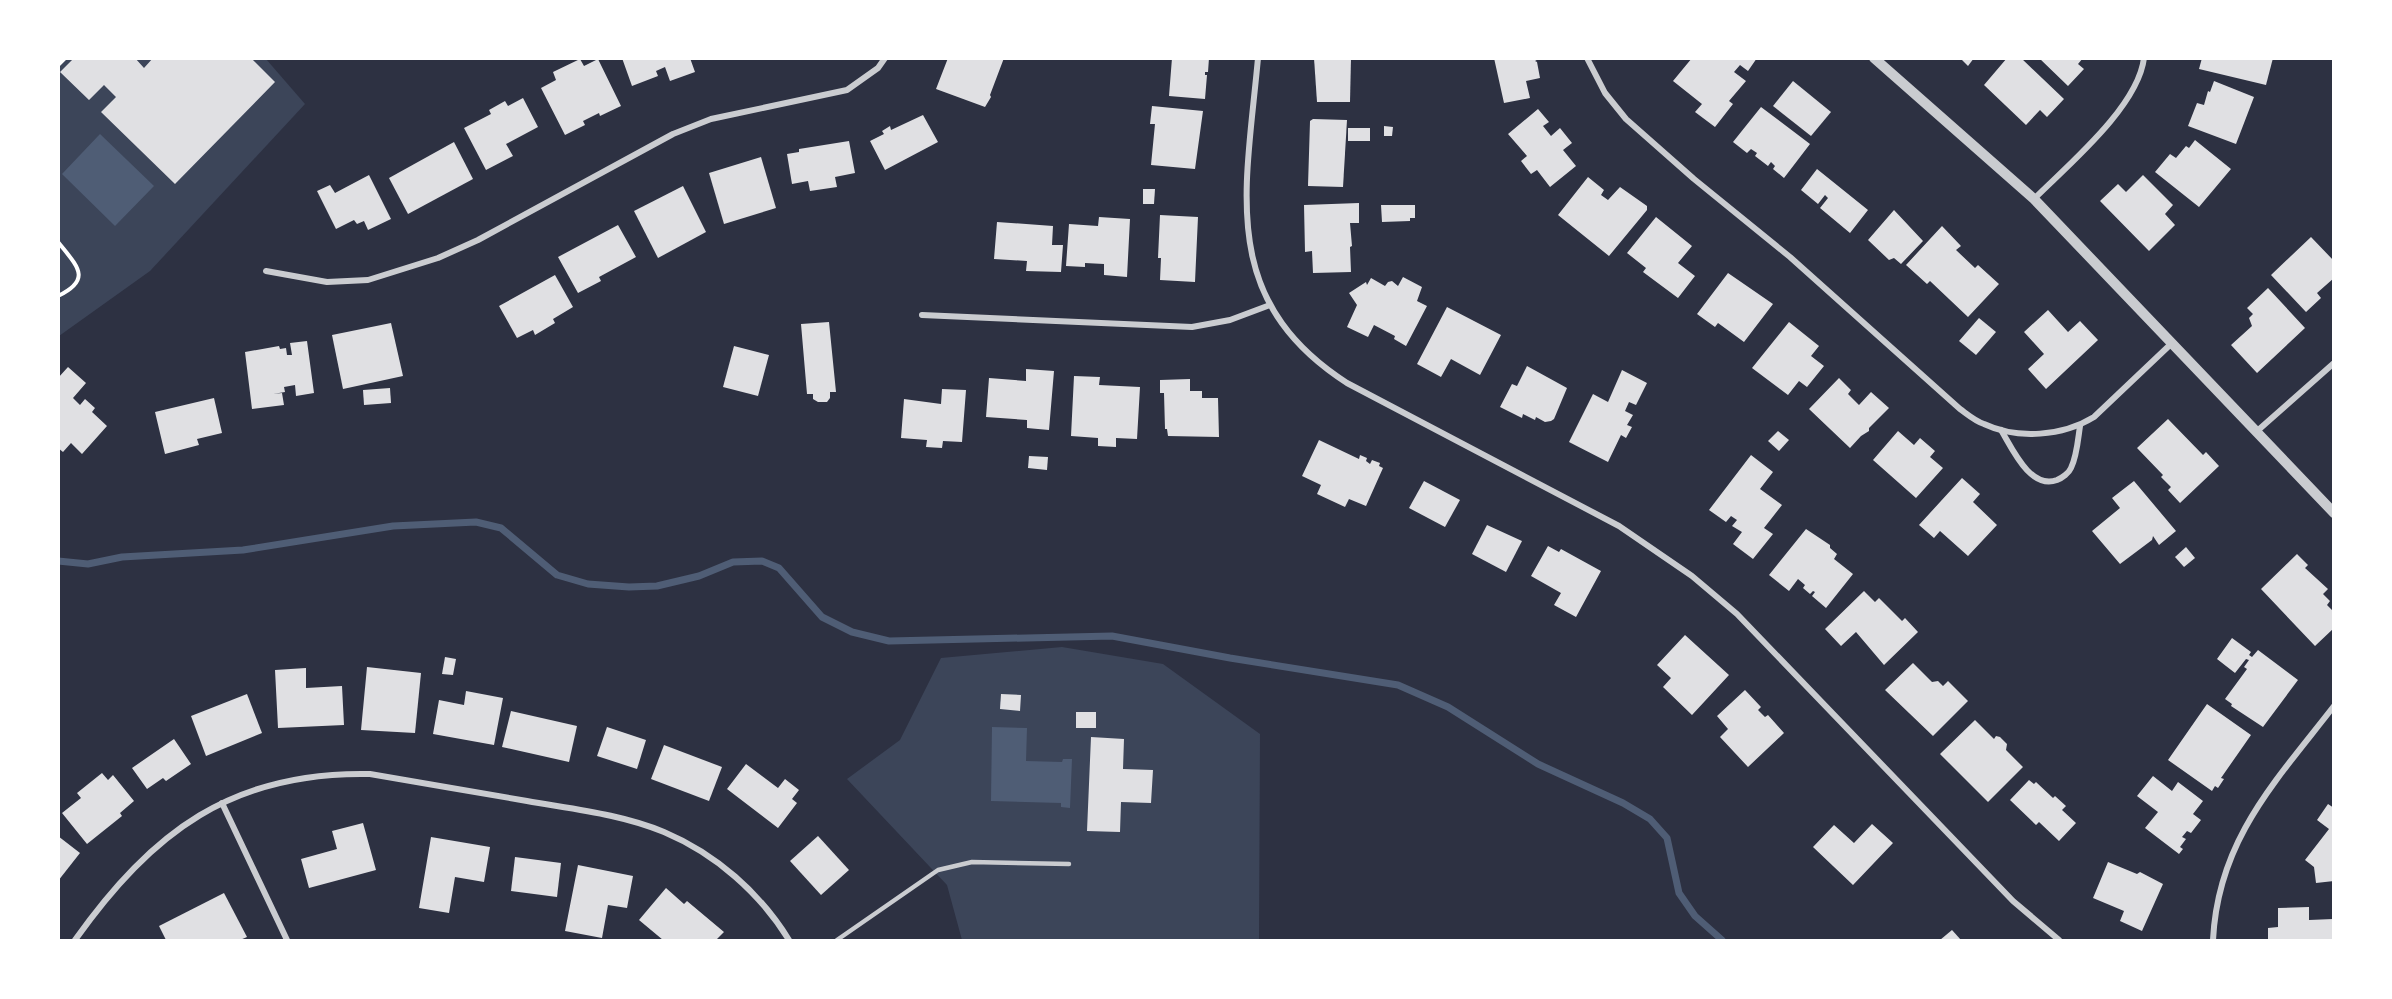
<svg xmlns="http://www.w3.org/2000/svg" width="2392" height="999" font-family="'Open Sans',sans-serif">
<style>
.green{fill:#3c4559}
.water{fill:#4f5d75}
.lines{fill:none;stroke-linecap:round;stroke-linejoin:round}
.stream{stroke:#4f5d75;stroke-width:7}
.building{fill:#e0e0e3}
.path{stroke:#fff;stroke-width:4}
.service{stroke:#caccd0;stroke-width:4.5}
.minor{stroke:#caccd0;stroke-width:6}
.tertiary{stroke:#caccd0;stroke-width:10}
</style>
<rect width="100%" height="100%" fill="#2d3142"/>
<g class="green">
<path d="M59,59H266L305,104L150,271L59,336Z"/>
<path d="M1062,647L1163,664L1260,734L1259,940H962L947,885L847,779L900,740L941,658Z"/>
</g>
<g class="water">
<path d="M100,134L154,186L115,226L62,174Z"/>
<path d="M992,727L1027,728L1026,761L1062,762L1063,759H1072L1070,808L1061,807V803L991,801Z"/>
</g>
<g class="lines">
<path class="stream" d="M58,561L88,564L122,557L243,550L393,526L476,522L501,528L557,575L588,584L629,587L657,586L699,576L733,562L762,561L779,568L822,617L852,632L889,641L1112,636L1230,658L1398,685L1448,707L1538,764L1623,803L1650,819L1667,838L1679,893L1695,916L1722,940"/>
</g>
<g class="building">
<path d="M74,58H135L144,68L153,58H251L275,82L175,184L101,112L116,97L104,85L89,100L60,72Z"/>
<path d="M622,58H690L695,72L670,81L665,67L656,71L658,76L632,86Z"/>
<path d="M948,58H1004L990,95L991,97L985,107L936,89Z"/>
<path d="M1172,58H1209L1208,72H1205V75H1207L1205,99L1169,96Z"/>
<path d="M1314,58H1351L1350,102H1317Z"/>
<path d="M1494,58H1540L1535,61L1537,62L1540,78L1526,81L1530,98L1504,103Z"/>
<path d="M1692,58H1757L1748,71L1740,65L1734,72L1746,81L1729,101L1733,104L1715,127L1695,112L1702,104L1673,81Z"/>
<path d="M1960,58H1974L1968,66Z"/>
<path d="M2007,58H2021L2064,99L2047,117L2040,110L2026,125L1984,85Z"/>
<path d="M2039,58H2083L2078,64L2084,69L2068,86Z"/>
<path d="M2202,58H2273L2266,85L2199,69Z"/>
<path d="M580,59L584,66L598,59L621,106L600,116L599,113L583,121L585,125L565,135L541,88L556,80L553,72Z"/>
<path d="M1793,81L1831,112L1811,136L1773,106Z"/>
<path d="M2214,81L2254,97L2236,144L2188,126L2197,103L2204,105L2208,91L2210,92Z"/>
<path d="M523,98L538,127L506,144L513,156L486,170L464,128L491,114L489,110L505,101L508,106Z"/>
<path d="M1152,106L1203,111L1195,169L1151,165L1155,124H1150Z"/>
<path d="M1761,107L1810,144L1784,178L1773,169L1775,166L1771,162L1768,166L1755,156L1757,153L1751,149L1747,153L1733,142Z"/>
<path d="M1538,109L1549,122L1543,126L1551,136L1560,128L1572,143L1563,150L1576,166L1550,187L1537,170L1531,174L1521,161L1527,156L1508,134Z"/>
<path d="M923,115L938,142L885,170L870,141L884,134L882,131L890,126L891,130Z"/>
<path d="M1313,119L1347,120L1343,187L1308,186L1310,121Z"/>
<path d="M1384,126L1393,127L1392,136H1384Z"/>
<rect x="1348" y="128" width="22" height="13"/>
<path d="M2195,140L2231,169L2199,207L2155,172L2170,154L2176,158L2186,146L2189,148Z"/>
<path d="M849,141L855,173L835,177L837,187L810,191L808,181L792,184L787,154L799,152V149Z"/>
<path d="M454,142L473,179L408,214L389,178Z"/>
<path d="M761,157L776,208L724,224L709,173Z"/>
<path d="M1817,169L1868,210L1850,233L1820,208L1828,198L1825,195L1818,204L1801,190Z"/>
<path d="M369,175L391,219L368,230L364,221L357,224L354,220L336,229L317,191L330,185L335,193Z"/>
<path d="M2143,175L2173,205L2165,214L2175,225L2149,251L2100,201L2118,184L2126,192Z"/>
<path d="M1588,177L1604,190L1601,195L1608,200L1620,187L1647,206V210L1609,256L1558,215Z"/>
<path d="M683,186L706,232L658,258L634,211Z"/>
<path d="M1143,189H1155L1154,204H1143Z"/>
<path d="M1359,203V223H1350L1352,246L1350,247L1351,272L1313,273L1312,251L1305,252L1304,205Z"/>
<path d="M1381,205H1415V218H1410V221L1382,222Z"/>
<path d="M1894,210L1923,241L1901,264L1894,258L1889,260L1868,240Z"/>
<path d="M1160,215L1198,217L1195,282L1160,280L1161,258H1158Z"/>
<path d="M1099,217L1130,219L1127,277L1104,275V264L1085,263V267L1066,266L1069,224L1098,226Z"/>
<path d="M1656,217L1692,246L1678,263L1695,276L1678,298L1643,272L1646,268L1627,253Z"/>
<path d="M997,222L1053,226L1052,245H1063L1061,272L1026,271L1027,261L994,259Z"/>
<path d="M618,225L636,257L599,277L601,281L578,293L558,257Z"/>
<path d="M1942,226L1961,246L1956,250L1975,268L1978,265L1999,284L1968,317L1930,281L1927,284L1906,265Z"/>
<path d="M2311,237L2334,261V278L2317,293L2321,298L2306,312L2271,275Z"/>
<path d="M1728,273L1773,304L1744,342L1718,323L1715,327L1697,314Z"/>
<path d="M555,275L573,307L553,319L555,323L535,335L533,330L517,338L499,306Z"/>
<path d="M1403,277L1422,287L1417,301L1427,306L1406,346L1394,339L1395,336L1374,325L1368,337L1347,327L1357,305L1349,293L1366,282L1367,285L1371,278L1385,286L1388,282L1392,281L1398,286Z"/>
<path d="M2268,288L2305,328L2257,373L2231,345L2252,326L2249,318L2253,314L2247,308Z"/>
<path d="M1447,307L1501,335L1480,375L1451,359L1441,377L1417,364Z"/>
<path d="M2048,310L2068,332L2080,321L2098,340L2046,389L2028,369L2044,354L2024,332Z"/>
<path d="M1979,318L1996,332L1976,355L1959,341Z"/>
<path d="M829,322L836,392H830V398L827,402H818L813,399V394H807L801,324Z"/>
<path d="M1789,322L1819,346L1811,356L1824,366L1807,387L1799,381L1788,395L1752,368Z"/>
<path d="M391,323L403,376L343,389L332,335Z"/>
<path d="M307,341L314,393L296,396L295,385L284,387L285,392L273,394L282,393L284,405L252,409L245,352L279,346L280,349L286,348L287,355H292L290,343Z"/>
<path d="M734,346L769,355L758,396L723,387Z"/>
<path d="M1527,366L1567,388L1554,419L1551,421L1545,422L1536,417L1535,420L1523,414L1522,418L1500,407L1512,384L1517,386Z"/>
<path d="M68,367L86,383L73,398L80,405L85,399L95,408L92,412L107,426L82,454L71,443L63,452L58,448V378Z"/>
<path d="M1026,369L1054,371L1049,430L1027,428V420L986,417L989,378L1026,381Z"/>
<path d="M1622,370L1647,383L1636,405L1629,402L1625,411L1633,415L1627,425L1632,427L1626,438L1621,435L1608,462L1569,442L1593,394L1608,402Z"/>
<path d="M1074,376L1100,377L1099,385L1140,387L1137,439L1116,438V447L1098,446V438L1071,436Z"/>
<path d="M1839,378L1851,390L1848,394L1859,405L1871,392L1889,408L1869,428V431L1861,436L1850,448L1809,409Z"/>
<path d="M1190,379V391H1202V398H1218L1219,437L1168,436L1167,429H1165L1164,393H1160V380Z"/>
<path d="M390,388L391,403L364,405L363,390Z"/>
<path d="M942,389L966,390L962,442L943,441L942,448L926,447L927,440L901,438L904,399L941,404Z"/>
<path d="M214,398L222,433L197,439L199,445L165,454L155,412Z"/>
<path d="M2168,419L2203,455L2206,452L2219,466L2180,503L2168,490L2171,487L2161,477L2163,475L2137,448Z"/>
<path d="M1778,431L1789,440L1779,451L1768,441Z"/>
<path d="M1898,431L1914,445L1920,438L1935,451L1930,457L1943,468L1916,498L1873,460Z"/>
<path d="M1319,440L1359,459L1360,455L1367,458L1366,461L1370,464L1372,460L1380,463L1379,466L1383,468L1366,506L1349,499L1345,507L1317,494L1321,485L1302,476Z"/>
<path d="M1751,455L1773,472L1760,489L1782,505L1764,528L1773,534L1753,559L1733,544L1742,532L1732,526L1737,520L1731,516L1726,522L1709,510Z"/>
<path d="M1029,456L1048,457L1047,470L1028,468Z"/>
<path d="M1962,478L1980,494L1973,502L1997,525L1968,556L1940,531L1934,538L1919,525Z"/>
<path d="M1424,481L1460,500L1445,527L1409,508Z"/>
<path d="M2134,481L2176,531L2159,545L2153,536L2152,540L2120,564L2092,531L2120,508L2112,498Z"/>
<path d="M1487,525L1522,541L1506,572L1472,554Z"/>
<path d="M1806,529L1830,545V548L1837,554L1834,559L1853,574L1826,608L1812,596L1815,592L1813,591L1810,594L1803,588L1805,585L1798,579L1789,591L1769,575Z"/>
<path d="M1548,546L1559,552L1561,549L1601,571L1576,617L1554,605L1561,593L1531,576Z"/>
<path d="M2186,547L2195,558L2184,567L2175,557Z"/>
<path d="M2297,554L2308,565L2305,568L2328,589L2323,594L2330,601L2327,605L2334,612V628L2315,646L2261,589Z"/>
<path d="M1864,591L1875,602L1879,598L1902,621L1905,618L1918,632L1884,665L1856,632L1841,646L1825,629Z"/>
<path d="M1685,635L1729,675L1692,715L1663,687L1671,678L1657,665Z"/>
<path d="M2232,638L2251,652L2249,655L2252,657L2258,650L2298,680L2263,727L2231,706L2232,704L2225,699L2247,669L2244,667L2249,660L2246,659L2235,673L2217,659Z"/>
<path d="M445,657L456,659L453,675L442,674Z"/>
<path d="M1913,663L1932,682L1938,681L1943,686L1948,681L1968,701L1933,736L1885,690Z"/>
<path d="M367,667L421,673L415,733L361,730Z"/>
<path d="M306,668V688L342,686L344,725L278,728L275,670Z"/>
<path d="M1745,690L1761,707L1758,710L1765,717L1768,715L1784,733L1748,767L1720,737L1728,729L1717,716Z"/>
<path d="M466,691L503,698L494,745L433,734L439,700L464,705Z"/>
<path d="M247,694L262,733L206,756L191,716Z"/>
<path d="M1001,694L1021,695L1020,711L1000,709Z"/>
<path d="M2207,704L2251,735L2221,778L2224,779L2218,788L2215,786L2212,791L2168,760Z"/>
<path d="M511,711L577,726L569,762L502,747Z"/>
<rect x="1076" y="712" width="20" height="16"/>
<path d="M1975,720L1994,739L1996,736L2000,737L2007,744L2006,750L2023,767L1988,802L1940,754Z"/>
<path d="M607,727L646,740L637,769L597,756Z"/>
<path d="M1091,737L1124,739L1123,769L1153,770L1151,803L1121,802L1120,832L1087,831Z"/>
<path d="M174,739L191,764L166,781L163,778L147,789L132,768Z"/>
<path d="M664,745L722,767L709,801L651,779Z"/>
<path d="M746,764L778,788L785,779L799,790L792,799L797,803L778,828L727,789Z"/>
<path d="M102,773L108,780L113,775L134,801L120,813L122,816L87,844L62,813L81,798L77,793Z"/>
<path d="M2153,776L2172,791L2178,782L2203,801L2193,814L2201,820L2191,833L2187,831L2182,837L2186,839L2180,847L2183,849L2179,854L2145,828L2158,812L2137,796Z"/>
<path d="M2029,780L2034,784L2036,782L2053,798L2055,796L2066,806L2062,810L2076,823L2059,841L2039,822L2036,825L2010,800Z"/>
<path d="M2328,804L2334,808V881L2316,883L2314,867L2305,860L2329,829L2317,820Z"/>
<path d="M363,823L376,870L309,888L301,859L337,849L332,831Z"/>
<path d="M1872,824L1893,843L1853,885L1813,847L1834,825L1854,843Z"/>
<path d="M58,836L80,853L58,881Z"/>
<path d="M818,836L849,870L821,895L790,861Z"/>
<path d="M431,837L490,847L484,882L455,877L449,913L419,908Z"/>
<path d="M515,857L561,863L557,897L511,891Z"/>
<path d="M2108,862L2137,874L2140,872L2163,884L2142,931L2120,921L2124,911L2093,898Z"/>
<path d="M578,865L633,876L627,908L608,905L602,938L565,931Z"/>
<path d="M666,888L684,904L687,901L724,932L716,940H663L639,920Z"/>
<path d="M224,893L247,937L240,940H166L159,926Z"/>
<path d="M2309,907V920L2333,919L2334,940H2268V928L2278,927V908Z"/>
<path d="M1952,930L1961,940H1940Z"/>
</g>
<g class="lines">
<g class="path">
<path d="M58,65L65,58"/>
<path d="M58,242C77,266 93,279 58,296"/>
</g>
<path class="service" d="M837,940L938,870L972,862L1069,864"/>
<g class="minor">
<path d="M1258,58C1246,190 1217,299 1347,383L1619,526L1692,576L1737,614L2013,901L2059,940"/>
<path d="M1587,58L1605,93L1626,119L1694,179L1790,257L1960,409C1967,414 1975,421 1984,424C2018,440 2063,436 2094,417L2172,343"/>
<path d="M2034,199C2068,165 2138,107 2144,58"/>
<path d="M266,271L327,282L368,280L438,258L478,240L673,134L711,119L847,90L878,68L885,58"/>
<path d="M922,315L1192,327L1230,320L1270,305"/>
<path d="M2001,430C2012,448 2030,490 2057,480C2062,478 2069,473 2071,468C2077,456 2078,439 2080,426"/>
<path d="M2256,432L2334,363"/>
<path d="M222,803L287,940"/>
<path d="M75,940C152,832 232,771 370,774C422,783 475,792 527,801C572,809 621,814 664,832C716,854 760,893 789,940"/>
<path d="M2213,940C2218,840 2275,782 2334,706"/>
</g>
<path class="tertiary" d="M1874,58L2034,199L2334,513"/>
</g>
<rect width="2392" height="999" fill="none" stroke="#ffffff" stroke-width="120"/>
</svg>
